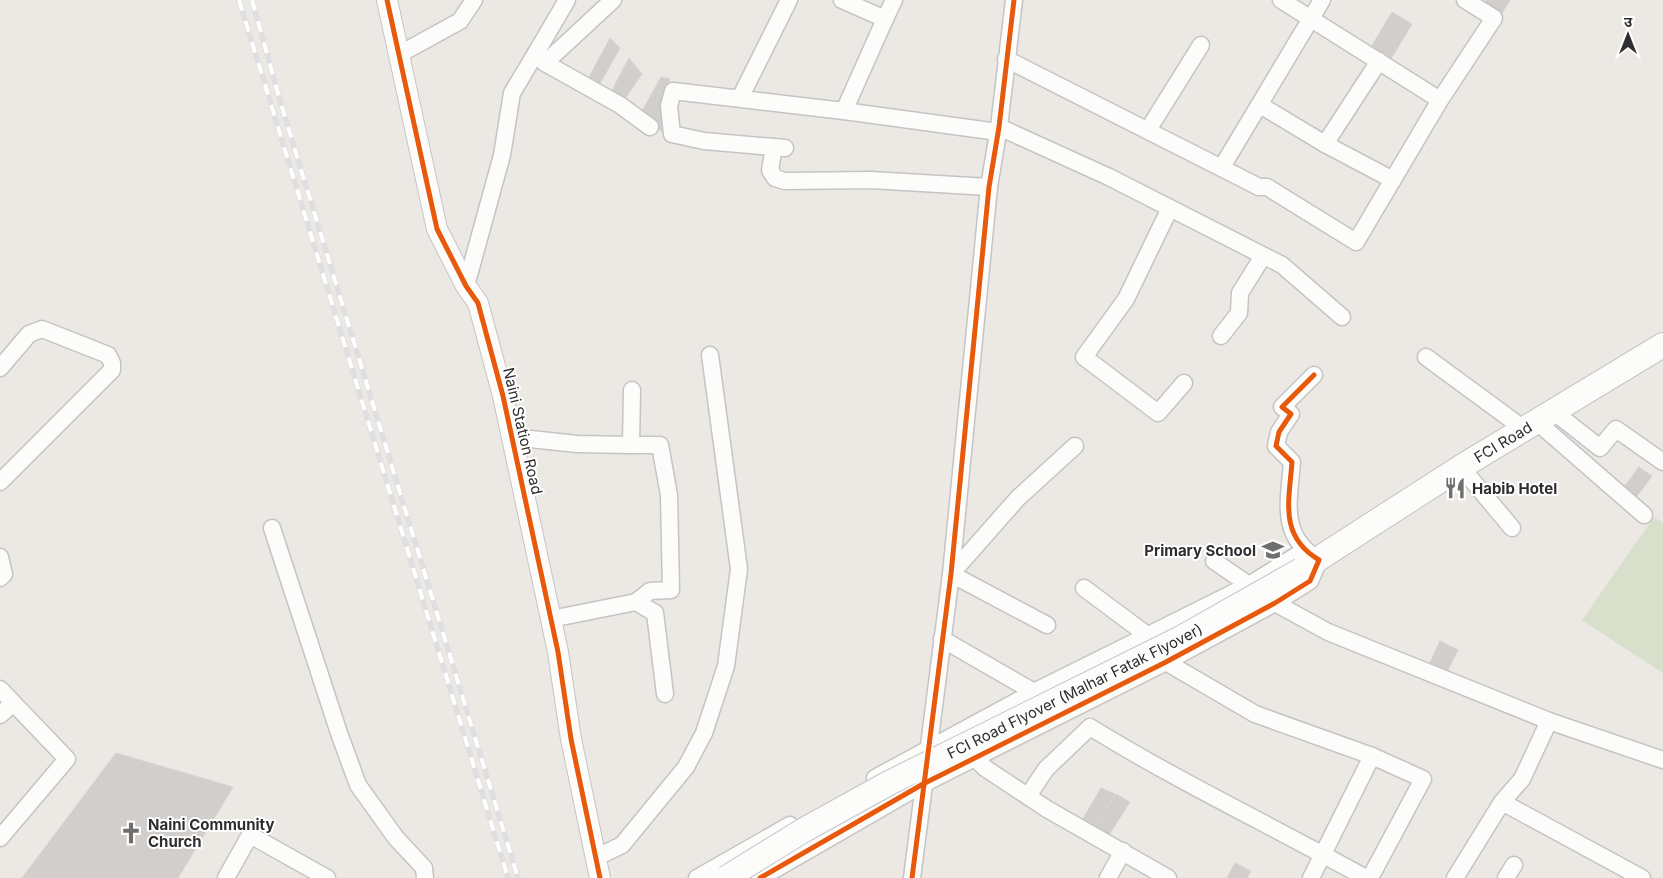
<svg xmlns="http://www.w3.org/2000/svg" width="1663" height="878" font-family="Inter,'Noto Sans Devanagari',sans-serif">
<style>
.cemetery{fill:#d8e0cc}
.building{fill:#d1cecb;stroke:#d7d4d0}
.lines{fill:none;stroke-linecap:round;stroke-linejoin:round}
.minor-casing{stroke:#c5c4c5;stroke-width:19}
.tertiary-casing{stroke:#c5c4c5;stroke-width:22}
.secondary-casing{stroke:#c5c4c5;stroke-width:26}
.minor{stroke:#fcfcfb;stroke-width:16}
.tertiary{stroke:#fcfcfb;stroke-width:20}
.secondary{stroke:#fcfcfb;stroke-width:24}
.rail-casing{stroke:#dfdfe1;stroke-width:5.5}
.rail{stroke:#fff;stroke-width:4;stroke-dasharray:11;stroke-linecap:butt}
.secondary-bridge-casing{stroke:#c5c4c5;stroke-width:26;stroke-linecap:butt}
.secondary-bridge{stroke:#fcfcfb;stroke-width:24}
.cycleway-casing{stroke:#fff;stroke-width:8}
.cycleway{stroke:#e8590c;stroke-width:5}
.labels{text-anchor:middle;dominant-baseline:central;stroke-width:4;stroke-linejoin:round;paint-order:stroke}
.street-label{font-size:15px;fill:#2e2e2e;stroke:#fff}
.poi-label{font-size:15px;font-weight:bold;fill:#2e2e2e;stroke:#fff;text-anchor:start}
</style>
<rect width="100%" height="100%" fill="#ece8e4"/>
<path class="cemetery" d="M1654,517L1663,523V673L1582,620Z"/>
<g class="building">
<path d="M1486,0H1510L1499,18L1482,8Z"/>
<path d="M1392,12L1412,24L1388,64L1368,52Z"/>
<path d="M610,38L620,48L598,87L587,81Z"/>
<path d="M629,58L642,74L622,103L609,96Z"/>
<path d="M661,77L670,79L667,93V135L640,115Z"/>
<path d="M1639,467L1652,476L1637,496L1624,487Z"/>
<path d="M1440,641L1458,650L1445,676L1427,669Z"/>
<path d="M116,753L233,787L178,878H22Z"/>
<path d="M1101,788L1115,794L1092,831L1080,824Z"/>
<path d="M1116,794L1130,802L1107,838L1092,831Z"/>
<path d="M1235,863L1251,871L1247,878H1227Z"/>
</g>
<g class="lines">
<g class="minor-casing">
<g id="minor">
<path d="M842,0L885,19L844,111"/>
<path d="M885,19L894,0"/>
<path d="M536,53L567,0"/>
<path d="M398,55L460,21L474,0"/>
<path d="M1006,59L1259,187H1267L1356,242L1440,100L1281,0"/>
<path d="M545,63L620,105L650,127"/>
<path d="M740,98L789,0"/>
<path d="M1440,100L1494,18L1465,0"/>
<path d="M1260,105L1325,144L1393,180"/>
<path d="M999,127L1109,177L1282,265L1342,317"/>
<path d="M1148,130L1201,45"/>
<path d="M1325,144L1379,61"/>
<path d="M774,147L770,170L775,178L785,181L871,180L989,187"/>
<path d="M785,148L704,141L672,134L669,106L673,91L844,111L998,132"/>
<path d="M1222,167L1322,0"/>
<path d="M1170,208L1126,299L1084,357L1158,413L1184,383"/>
<path d="M466,286L502,155L512,93L536,53L545,63L613,0"/>
<path d="M1221,336L1239,313L1240,293L1263,256"/>
<path d="M1426,357L1524,429"/>
<path d="M0,368L29,334L42,329L108,355L112,363V370L0,482"/>
<path d="M1553,411L1600,448L1616,429L1663,462"/>
<path d="M1536,421L1644,515"/>
<path d="M512,437L577,444L631,445"/>
<path d="M1461,467L1512,528"/>
<path d="M272,528L339,733L358,785L396,838L424,868L425,878"/>
<path d="M0,557L4,574L0,578"/>
<path d="M1214,561L1249,585"/>
<path d="M1084,588L1147,635"/>
<path d="M636,602L655,613L665,694"/>
<path d="M1275,603L1328,632L1549,721L1663,760"/>
<path d="M551,619L636,602L650,591L671,590L669,495L660,445H631L632,390"/>
<path d="M1047,625L951,574L1018,498L1075,446"/>
<path d="M942,639L1034,692"/>
<path d="M1166,662L1255,714L1372,756L1423,779L1370,878"/>
<path d="M0,689L67,759L0,838"/>
<path d="M0,715L13,703"/>
<path d="M1549,721L1522,779L1502,802L1642,878"/>
<path d="M975,758L985,768L1047,809L1168,878"/>
<path d="M875,778L1034,692L1249,585L1304,551"/>
<path d="M1028,796L1046,769L1090,727C1179,782 1274,827 1366,878"/>
<path d="M595,858L622,845L686,767L704,733L726,666L739,569L710,355"/>
<path d="M226,878L250,835L327,878"/>
<path d="M697,878L790,825"/>
<path d="M760,878L923,784L1166,662L1275,603L1310,581L1319,560C1279,536 1289,502 1292,462L1276,446L1279,432L1291,414L1282,407L1314,375"/>
<path d="M912,878L951,574L989,187L999,127L1014,0"/>
<path d="M1108,878L1123,851"/>
<path d="M1311,878L1372,756"/>
<path d="M1455,878L1502,802"/>
<path d="M1506,878L1514,865"/>
</g>
</g>
<g class="tertiary-casing">
<path id="tertiary" d="M387,0L437,229L466,286L478,303L503,396L558,652L571,739L600,878"/>
</g>
<g class="secondary-casing">
<g id="secondary">
<path id="s1" d="M1301,570L1461,467L1663,345"/>
</g>
</g>
<use href="#minor" class="minor"/>
<use href="#tertiary" class="tertiary"/>
<use href="#secondary" class="secondary"/>
<g class="rail-casing">
<g id="rail">
<path d="M239,0L508,878"/>
<path d="M252,0L281,104L518,878"/>
</g>
</g>
<use href="#rail" class="rail"/>
<g class="secondary-bridge-casing">
<g id="secondary-bridge">
<path id="s2" d="M726,878L804,830L889,783L1181,638L1301,570"/>
</g>
</g>
<use href="#secondary-bridge" class="secondary-bridge"/>
<g class="cycleway-casing">
<g id="cycleway">
<path d="M387,0L437,229L466,286L478,303L503,396L558,652L571,739L600,878"/>
<path d="M760,878L923,784L1166,662L1275,603L1310,581L1319,560C1279,536 1289,502 1292,462L1276,446L1279,432L1291,414L1282,407L1314,375"/>
<path d="M912,878L951,574L989,187L999,127L1014,0"/>
</g>
</g>
<use href="#cycleway" class="cycleway"/>
</g>
<defs>
<g id="restaurant-bare" transform="scale(1.725)"><path d="M-5-6h1v4h1v-4h1v4h1v-4h1v5L-1.5 .5V6h-2V.5L-5-1ZM5-6V6H3V1.5H1.5Q1.5-4 5-6Z" fill="#706f6e" stroke="#fff" stroke-width="2.5" paint-order="stroke"/></g>
<g id="school-bare" transform="scale(1.725)"><path d="M0-5L7-2L0 1L-7-2ZM-4 1L0 2.5L4 1V4Q0 6-4 4Z" fill="#706f6e" stroke="#fff" stroke-width="2.5" paint-order="stroke"/></g>
<g id="church-bare" transform="scale(1.725)"><path d="M-1.2-6h2.4v3.5h3.3v2.4h-3.3V6h-2.4V-.1h-3.3v-2.4h3.3Z" fill="#706f6e" stroke="#fff" stroke-width="2.5" paint-order="stroke"/></g>
</defs>
<g fill-rule="evenodd">
<use href="#restaurant-bare" x="1455" y="488"/>
<use href="#school-bare" x="1273" y="550"/>
<use href="#church-bare" x="131" y="833"/>
</g>
<g class="labels">
<g class="street-label">
<text transform="translate(523 431) rotate(77)">Naini Station Road</text>
<text stroke="none"><textPath href="#s1" startOffset="239">FCI Road</textPath></text>
<text stroke="none"><textPath href="#s2" startOffset="396">FCI Road Flyover (Malhar Fatak Flyover)</textPath></text>
</g>
<g class="poi-label">
<text x="1472" y="488">Habib Hotel</text>
<text x="1256" y="550" text-anchor="end">Primary School</text>
<text x="148" y="824">Naini Community<tspan x="148" dy="17">Church</tspan></text>
</g>
</g>
<g transform="translate(1628 35)" stroke="#ffffff" stroke-width="4" paint-order="stroke">
<path d="M0-4L9 19L0 12L-9 19Z" fill="#2e2e2e"/>
<text y="-8" font-size="14" font-weight="bold" text-anchor="middle" fill="#2e2e2e">उ</text>
</g>
</svg>
